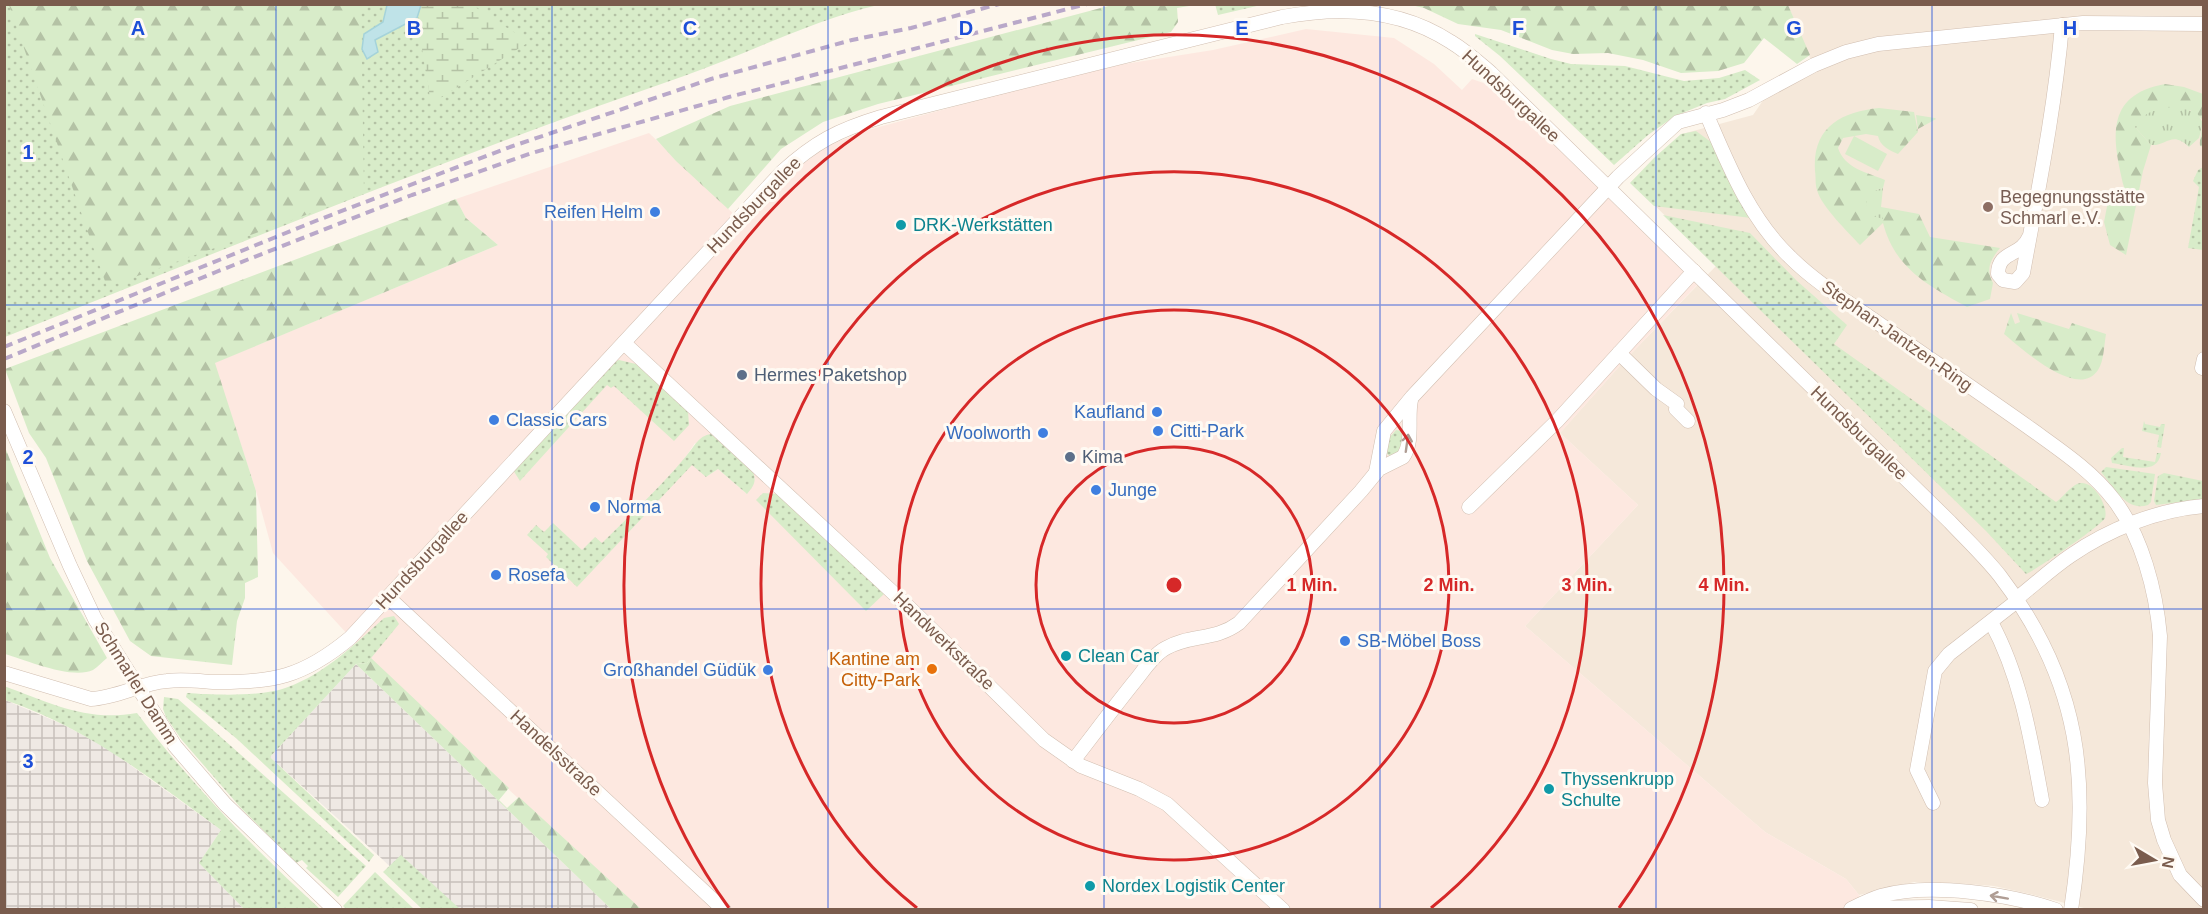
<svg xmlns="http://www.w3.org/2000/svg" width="2208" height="914" font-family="Arial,sans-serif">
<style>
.residential{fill:#f5e8da}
.commercial{fill:#fde8e0;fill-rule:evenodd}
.industrial{fill:url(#industrial-grid)}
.grass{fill:url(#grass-dots)}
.forest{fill:url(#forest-firs)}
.wetland{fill:url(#wetland-marsh)}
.park{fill:url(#park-tufts)}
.garden{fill:#d8ecc9}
.water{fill:#bfe3e8;stroke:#a5d3da;stroke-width:1.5}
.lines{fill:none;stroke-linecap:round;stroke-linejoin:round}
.minor-casing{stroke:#d1beb0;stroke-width:15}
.minor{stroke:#fff;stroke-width:14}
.rail{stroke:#b9a8c9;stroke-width:4;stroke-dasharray:9 6;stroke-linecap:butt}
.oneway{stroke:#af9d94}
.grid{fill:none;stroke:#1d4ed8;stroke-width:1.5;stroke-opacity:0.55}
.ring{fill:none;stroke:#d62828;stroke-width:3}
.education-dot{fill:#8d6e63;stroke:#fffaf3;stroke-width:2}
.shop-dot{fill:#3f7fe0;stroke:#fffaf3;stroke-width:2}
.culture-dot{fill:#0f9aa8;stroke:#fffaf3;stroke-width:2}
.service-dot{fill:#5c6f8a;stroke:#fffaf3;stroke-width:2}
.food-dot{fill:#e8710a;stroke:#fffaf3;stroke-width:2}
.labels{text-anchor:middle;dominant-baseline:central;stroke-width:6;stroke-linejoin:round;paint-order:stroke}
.street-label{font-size:18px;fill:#7a5c4d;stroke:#fffaf3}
.education-label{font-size:18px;fill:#785e54;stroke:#fffaf3;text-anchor:start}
.shop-label{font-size:18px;fill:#366cbe;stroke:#fffaf3;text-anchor:start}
.culture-label{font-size:18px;fill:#0d838f;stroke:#fffaf3;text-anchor:start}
.service-label{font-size:18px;fill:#4e5e75;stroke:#fffaf3;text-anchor:start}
.food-label{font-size:18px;fill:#c56008;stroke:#fffaf3;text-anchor:end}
.grid-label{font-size:20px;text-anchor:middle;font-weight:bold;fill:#1d4ed8;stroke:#fffaf3;stroke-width:6;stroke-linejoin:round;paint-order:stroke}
.centre{fill:#d62828;stroke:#fffaf3;stroke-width:3}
.ring-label{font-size:18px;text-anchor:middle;font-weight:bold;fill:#d62828;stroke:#fffaf3;stroke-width:6;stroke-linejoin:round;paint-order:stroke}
</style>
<defs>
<pattern id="industrial-grid" width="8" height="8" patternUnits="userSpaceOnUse" patternTransform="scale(1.5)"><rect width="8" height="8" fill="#efe9e4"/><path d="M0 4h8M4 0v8" fill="none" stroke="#c7c0bb"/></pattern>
<pattern id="grass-dots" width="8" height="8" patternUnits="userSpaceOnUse" patternTransform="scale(1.5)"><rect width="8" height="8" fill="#d8ecc9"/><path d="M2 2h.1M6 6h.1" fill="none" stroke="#b4c2a5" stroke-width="1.8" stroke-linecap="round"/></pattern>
<pattern id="forest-firs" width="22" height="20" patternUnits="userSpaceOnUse" patternTransform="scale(1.5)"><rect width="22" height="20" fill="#d8ecc9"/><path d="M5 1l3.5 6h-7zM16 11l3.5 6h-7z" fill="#b4c2a5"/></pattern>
<pattern id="wetland-marsh" width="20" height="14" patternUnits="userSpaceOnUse" patternTransform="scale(1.5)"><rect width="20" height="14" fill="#d8ecc9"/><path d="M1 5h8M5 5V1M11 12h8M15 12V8" fill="none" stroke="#b4c2a5"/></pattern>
<pattern id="park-tufts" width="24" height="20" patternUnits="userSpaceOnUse" patternTransform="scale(1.5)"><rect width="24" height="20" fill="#d8ecc9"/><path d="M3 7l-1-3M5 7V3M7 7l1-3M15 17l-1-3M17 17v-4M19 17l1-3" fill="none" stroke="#b4c2a5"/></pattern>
</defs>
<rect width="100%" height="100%" fill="#fdf6ec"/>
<path class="residential" d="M1788,5H2203V909H2088L2030,894L1994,886L1955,883L1914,882L1859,895L1846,879L1765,832L1525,626L1638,505L1560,433L1625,360L1716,266L1631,182L1682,134L1753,115L1773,86L1813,65Z"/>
<path class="commercial" d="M1306,29L1394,38L1434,64L1462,90L1472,79L1495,87L1697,285L1625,360L1560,433L1638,505L1525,626L1765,832L1846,879L1859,895L1865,909H636L371,660L273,553L256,491L214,363L498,245L466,218L456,199L649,133L742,222L790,173L829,145L868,130L1093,69L1213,50ZM695,443L750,469L755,478L747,494L718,469L706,477L685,458Z"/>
<g class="industrial">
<path d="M356,664L611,909H434L381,858L270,757Z"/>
<path d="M5,700L62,724L105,747L221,830L199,863L244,909L5,910Z"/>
</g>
<g class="grass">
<path d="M1215,4H1261V5L1218,15Z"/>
<path d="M5,5H878C811,21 749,53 684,76C455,155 230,247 5,337Z"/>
<path d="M1475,34L1551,59L1571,64L1625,66L1684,81L1719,78L1745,70L1760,80L1725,99L1707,103L1675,116L1648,135L1614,165L1500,56L1475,36Z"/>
<path d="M1696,131L1711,142L1751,218L1654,206L1630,183L1654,158L1681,134Z"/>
<path d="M2203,167V250L2188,248L2199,187L2193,181L2198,170Z"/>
<path d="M1663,215L1750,233L1797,281L1847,325L1834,344L2056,502C2063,497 2070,487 2077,484C2092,477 2109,506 2105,518C2102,525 2036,570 2026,574L1986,531Z"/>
<path d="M619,360L636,364L688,411L689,425L674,441L614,386L611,388L607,385L520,481L513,470L613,362Z"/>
<path d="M2144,421L2145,424L2160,427L2161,424H2165L2161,448L2157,447L2159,435L2142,431Z"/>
<path d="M1396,430L1402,431L1404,449L1391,457L1386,453L1387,440Z"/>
<path d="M711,434L753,472C757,482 753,487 747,494L718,469L706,477L692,465L577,587L546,557L548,554L527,535L536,525L544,532L553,523L582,550L595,537L602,543C631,514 661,487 687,455C695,446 698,436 711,434Z"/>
<path d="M2122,448H2124L2123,457L2155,462L2157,453H2161C2157,477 2129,465 2112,463L2111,458Z"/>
<path d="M2106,467L2155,474L2151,502L2148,505C2126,512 2114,487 2101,472Z"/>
<path d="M2164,473L2203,481V499L2156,505L2154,501L2158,476Z"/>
<path d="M763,493L777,494L784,498L884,594L866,611L756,500Z"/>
<path d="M394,616L399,624L367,663L356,664L270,757L374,855L369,862L237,739L186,697L187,693C214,695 263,697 288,687C326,673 355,644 384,618Z"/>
<path d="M4,686C51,703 86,722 137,713C191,784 254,849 320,909H244L199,863L221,830C153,780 86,727 5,700Z"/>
<path d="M164,697L178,699L366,866L338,897L306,868L308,866L302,860L296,863L240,807L181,739L166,717L163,709Z"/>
<path d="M401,855L460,909H422L383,872Z"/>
<path d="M375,872L414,909L347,910L343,906Z"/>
</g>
<g class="forest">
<path d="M9,5H361L364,194L107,287Z"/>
<path d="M1112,5H1195L1177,8L1178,22L1171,32L878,104L823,122L781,149L728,209L676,161L656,139L730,106Z"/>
<path d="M1411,5H1788L1810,55L1797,64L1764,38L1744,63L1718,71L1681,73L1643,60L1608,53L1573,54L1552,50L1501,30L1458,24L1424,8Z"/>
<path d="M2165,84L2184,87L2203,94V147L2200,146C2199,137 2204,128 2202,119L2190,110L2135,127L2151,145L2143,171L2126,255L2110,245L2104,222L2110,191L2124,187C2113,141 2103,95 2165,84Z"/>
<path d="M1879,108L1914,112L1918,132L1898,154C1889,150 1880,146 1878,136L1866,134L1843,138L1838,148C1845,169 1867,172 1885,180L1883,188L1876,190L1881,207L1919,214L1930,237L2000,248C1991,259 1985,269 1993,283L1990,299L1967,307C1929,286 1895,269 1883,223L1860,245C1848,232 1821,206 1817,190C1815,184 1816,177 1815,171C1812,127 1841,112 1879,108Z"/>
<path d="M1916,115L1935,118L1936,119L1918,129Z"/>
<path d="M456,199L466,218L498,245L215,363L256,491L258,577L245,583V598L237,621L232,665L151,656L130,641L87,561L46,458L29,433L5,369Z"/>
<path d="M2011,313L2015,324L2020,322L2017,313L2069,329L2072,323L2106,334C2104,345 2104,361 2098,370C2078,401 2021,348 2004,334Z"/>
<path d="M4,445L50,558L107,658C103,661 98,667 93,670C72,680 26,660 5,654Z"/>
<path d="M371,658L509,788L499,800L507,808L519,797L641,909H611L356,664L367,663Z"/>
</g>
<path class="wetland" d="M421,5H472L529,42L431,104L417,18Z"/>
<g class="park">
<path d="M2184,106L2186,109L2197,113L2203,123L2199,138L2189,147C2172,130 2167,146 2151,145L2135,127C2146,108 2163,108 2184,106Z"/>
<path d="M1883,188L1881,207L1883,219L1870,215C1862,202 1868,191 1883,188Z"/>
</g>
<path class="garden" d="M1854,136L1887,154L1878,171L1845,154Z"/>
<path class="water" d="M387,5H421L417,18L375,40L378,52L367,59L362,49L364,34L383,22Z"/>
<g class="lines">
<g class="minor-casing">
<g id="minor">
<path d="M1706,113C1728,164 1749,218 1790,257C1816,283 1848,302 1878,323C1929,358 1980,393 2031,429C2060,450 2092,471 2114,500C2142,536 2156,591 2160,636L2155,783L2158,820L2164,840L2180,875L2204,900"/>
<path d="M2029,237C2021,257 1998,250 1998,274L2003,280L2015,282L2023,273C2038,191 2055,108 2062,25"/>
<path d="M624,343L916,614L1044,740L1081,766L1139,789L1167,804L1283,910"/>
<path d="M1619,353L1656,389L1677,404L1676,409L1688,421"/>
<path d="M2202,368L2204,359"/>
<path d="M4,411L70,566L95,619L175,746L225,804L335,910"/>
<path d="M1376,472L1384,431L1412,397L1618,177L1678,122L1723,110L1749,100L1814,65L1846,52L1878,44L2083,23L2204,24"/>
<path d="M1469,507L1557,421L1694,271"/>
<path d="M388,597L724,910"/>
<path d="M2016,599C2034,585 2051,569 2070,556C2109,529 2157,510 2204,506"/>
<path d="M1991,622C2021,677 2031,740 2042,800"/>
<path d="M4,673L91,699C117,698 141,683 167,681C182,679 198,681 213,682C273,683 303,677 350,638L782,172C815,142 838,130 881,117L1282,17C1340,6 1401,9 1451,42C1466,51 1478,62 1491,73L1950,522C1967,540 1985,557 2000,576C2081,682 2091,781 2071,910"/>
<path d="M1073,761C1094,734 1114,707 1135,681C1144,670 1154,654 1166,648C1190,634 1215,641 1239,623L1361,491L1379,469L1403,457C1414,441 1407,418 1411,400"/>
<path d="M1933,803L1917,770L1935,671L1949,654L2017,601"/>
<path d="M1858,908L1929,907L1971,910"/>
<path d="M1851,909C1861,904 1871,899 1881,896C1929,882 2009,894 2056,910"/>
</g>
</g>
<use href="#minor" class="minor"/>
<g class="rail">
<path d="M4,347L318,220L510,147L711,79L852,40L911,28L999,4"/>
<path d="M4,359L216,272L412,195L532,153L729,97L1087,4"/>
</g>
</g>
<defs><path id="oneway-shaft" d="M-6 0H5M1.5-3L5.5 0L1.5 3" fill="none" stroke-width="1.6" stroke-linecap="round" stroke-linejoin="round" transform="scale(1.5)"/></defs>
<g class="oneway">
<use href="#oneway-shaft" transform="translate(1407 443) rotate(-82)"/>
<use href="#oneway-shaft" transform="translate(1999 897) rotate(-170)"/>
</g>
<path class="grid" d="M276,4V910M552,4V910M828,4V910M1104,4V910M1380,4V910M1656,4V910M1932,4V910M4,305H2204M4,609H2204"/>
<g class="ring">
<circle cx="1174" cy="585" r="138"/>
<circle cx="1174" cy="585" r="275"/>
<path d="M917 908A413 413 0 1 1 1431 908"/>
<path d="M729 908A550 550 0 1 1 1619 908"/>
</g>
<circle class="education-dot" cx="1988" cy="207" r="6"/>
<g class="shop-dot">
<circle cx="655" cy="212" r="6"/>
<circle cx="1157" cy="412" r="6"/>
<circle cx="494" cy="420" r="6"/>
<circle cx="1158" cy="431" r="6"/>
<circle cx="1043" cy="433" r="6"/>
<circle cx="1096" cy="490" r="6"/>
<circle cx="595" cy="507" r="6"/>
<circle cx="496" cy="575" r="6"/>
<circle cx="1345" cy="641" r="6"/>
<circle cx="768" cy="670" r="6"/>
</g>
<g class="culture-dot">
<circle cx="901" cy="225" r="6"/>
<circle cx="1066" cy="656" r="6"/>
<circle cx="1549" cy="789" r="6"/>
<circle cx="1090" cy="886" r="6"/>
</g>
<g class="service-dot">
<circle cx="742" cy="375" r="6"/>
<circle cx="1070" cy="457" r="6"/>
</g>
<circle class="food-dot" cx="932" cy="669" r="6"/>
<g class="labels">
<g class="street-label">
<text transform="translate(1511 96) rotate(43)">Hundsburgallee</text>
<text transform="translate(754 205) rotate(-46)">Hundsburgallee</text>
<text transform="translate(1897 336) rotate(35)">Stephan-Jantzen-Ring</text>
<text transform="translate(1859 433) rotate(44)">Hundsburgallee</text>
<text transform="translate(422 560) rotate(-47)">Hundsburgallee</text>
<text transform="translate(944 641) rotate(44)">Handwerkstraße</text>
<text transform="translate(136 683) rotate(58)">Schmarler Damm</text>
<text transform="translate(556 753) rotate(43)">Handelsstraße</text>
</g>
<g class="education-label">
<text x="2000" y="197">Begegnungsstätte<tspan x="2000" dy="21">Schmarl e.V.</tspan></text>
</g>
<g class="shop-label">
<text x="643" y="212" text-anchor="end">Reifen Helm</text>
<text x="1145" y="412" text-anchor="end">Kaufland</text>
<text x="506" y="420">Classic Cars</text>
<text x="1170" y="431">Citti-Park</text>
<text x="1031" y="433" text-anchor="end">Woolworth</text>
<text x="1108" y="490">Junge</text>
<text x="607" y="507">Norma</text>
<text x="508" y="575">Rosefa</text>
<text x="1357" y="641">SB-Möbel Boss</text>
<text x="756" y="670" text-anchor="end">Großhandel Güdük</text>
</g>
<g class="culture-label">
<text x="913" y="225">DRK-Werkstätten</text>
<text x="1078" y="656">Clean Car</text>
<text x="1561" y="779">Thyssenkrupp<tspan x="1561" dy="21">Schulte</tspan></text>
<text x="1102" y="886">Nordex Logistik Center</text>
</g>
<g class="service-label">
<text x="754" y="375">Hermes Paketshop</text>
<text x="1082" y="457">Kima</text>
</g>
<g class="food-label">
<text x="920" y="659">Kantine am<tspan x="920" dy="21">Citty-Park</tspan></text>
</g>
</g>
<g class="grid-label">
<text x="138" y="35">A</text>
<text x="414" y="35">B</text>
<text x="690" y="35">C</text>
<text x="966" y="35">D</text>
<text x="1242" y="35">E</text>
<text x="1518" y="35">F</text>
<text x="1794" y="35">G</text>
<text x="2070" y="35">H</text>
<text x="28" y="159">1</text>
<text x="28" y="464">2</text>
<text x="28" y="768">3</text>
</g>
<circle cx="1174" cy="585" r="9" class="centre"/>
<g class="ring-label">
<text x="1312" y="591">1 Min.</text>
<text x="1449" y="591">2 Min.</text>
<text x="1587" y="591">3 Min.</text>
<text x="1724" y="591">4 Min.</text>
</g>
<rect width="2208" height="914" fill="none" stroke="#7a5c4d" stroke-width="12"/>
<g transform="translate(2154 860) rotate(100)" stroke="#fffaf3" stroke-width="4.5" paint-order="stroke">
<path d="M0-4.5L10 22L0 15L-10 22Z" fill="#7a5c4d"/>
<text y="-9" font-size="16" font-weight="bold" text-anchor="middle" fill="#7a5c4d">N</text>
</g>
</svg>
